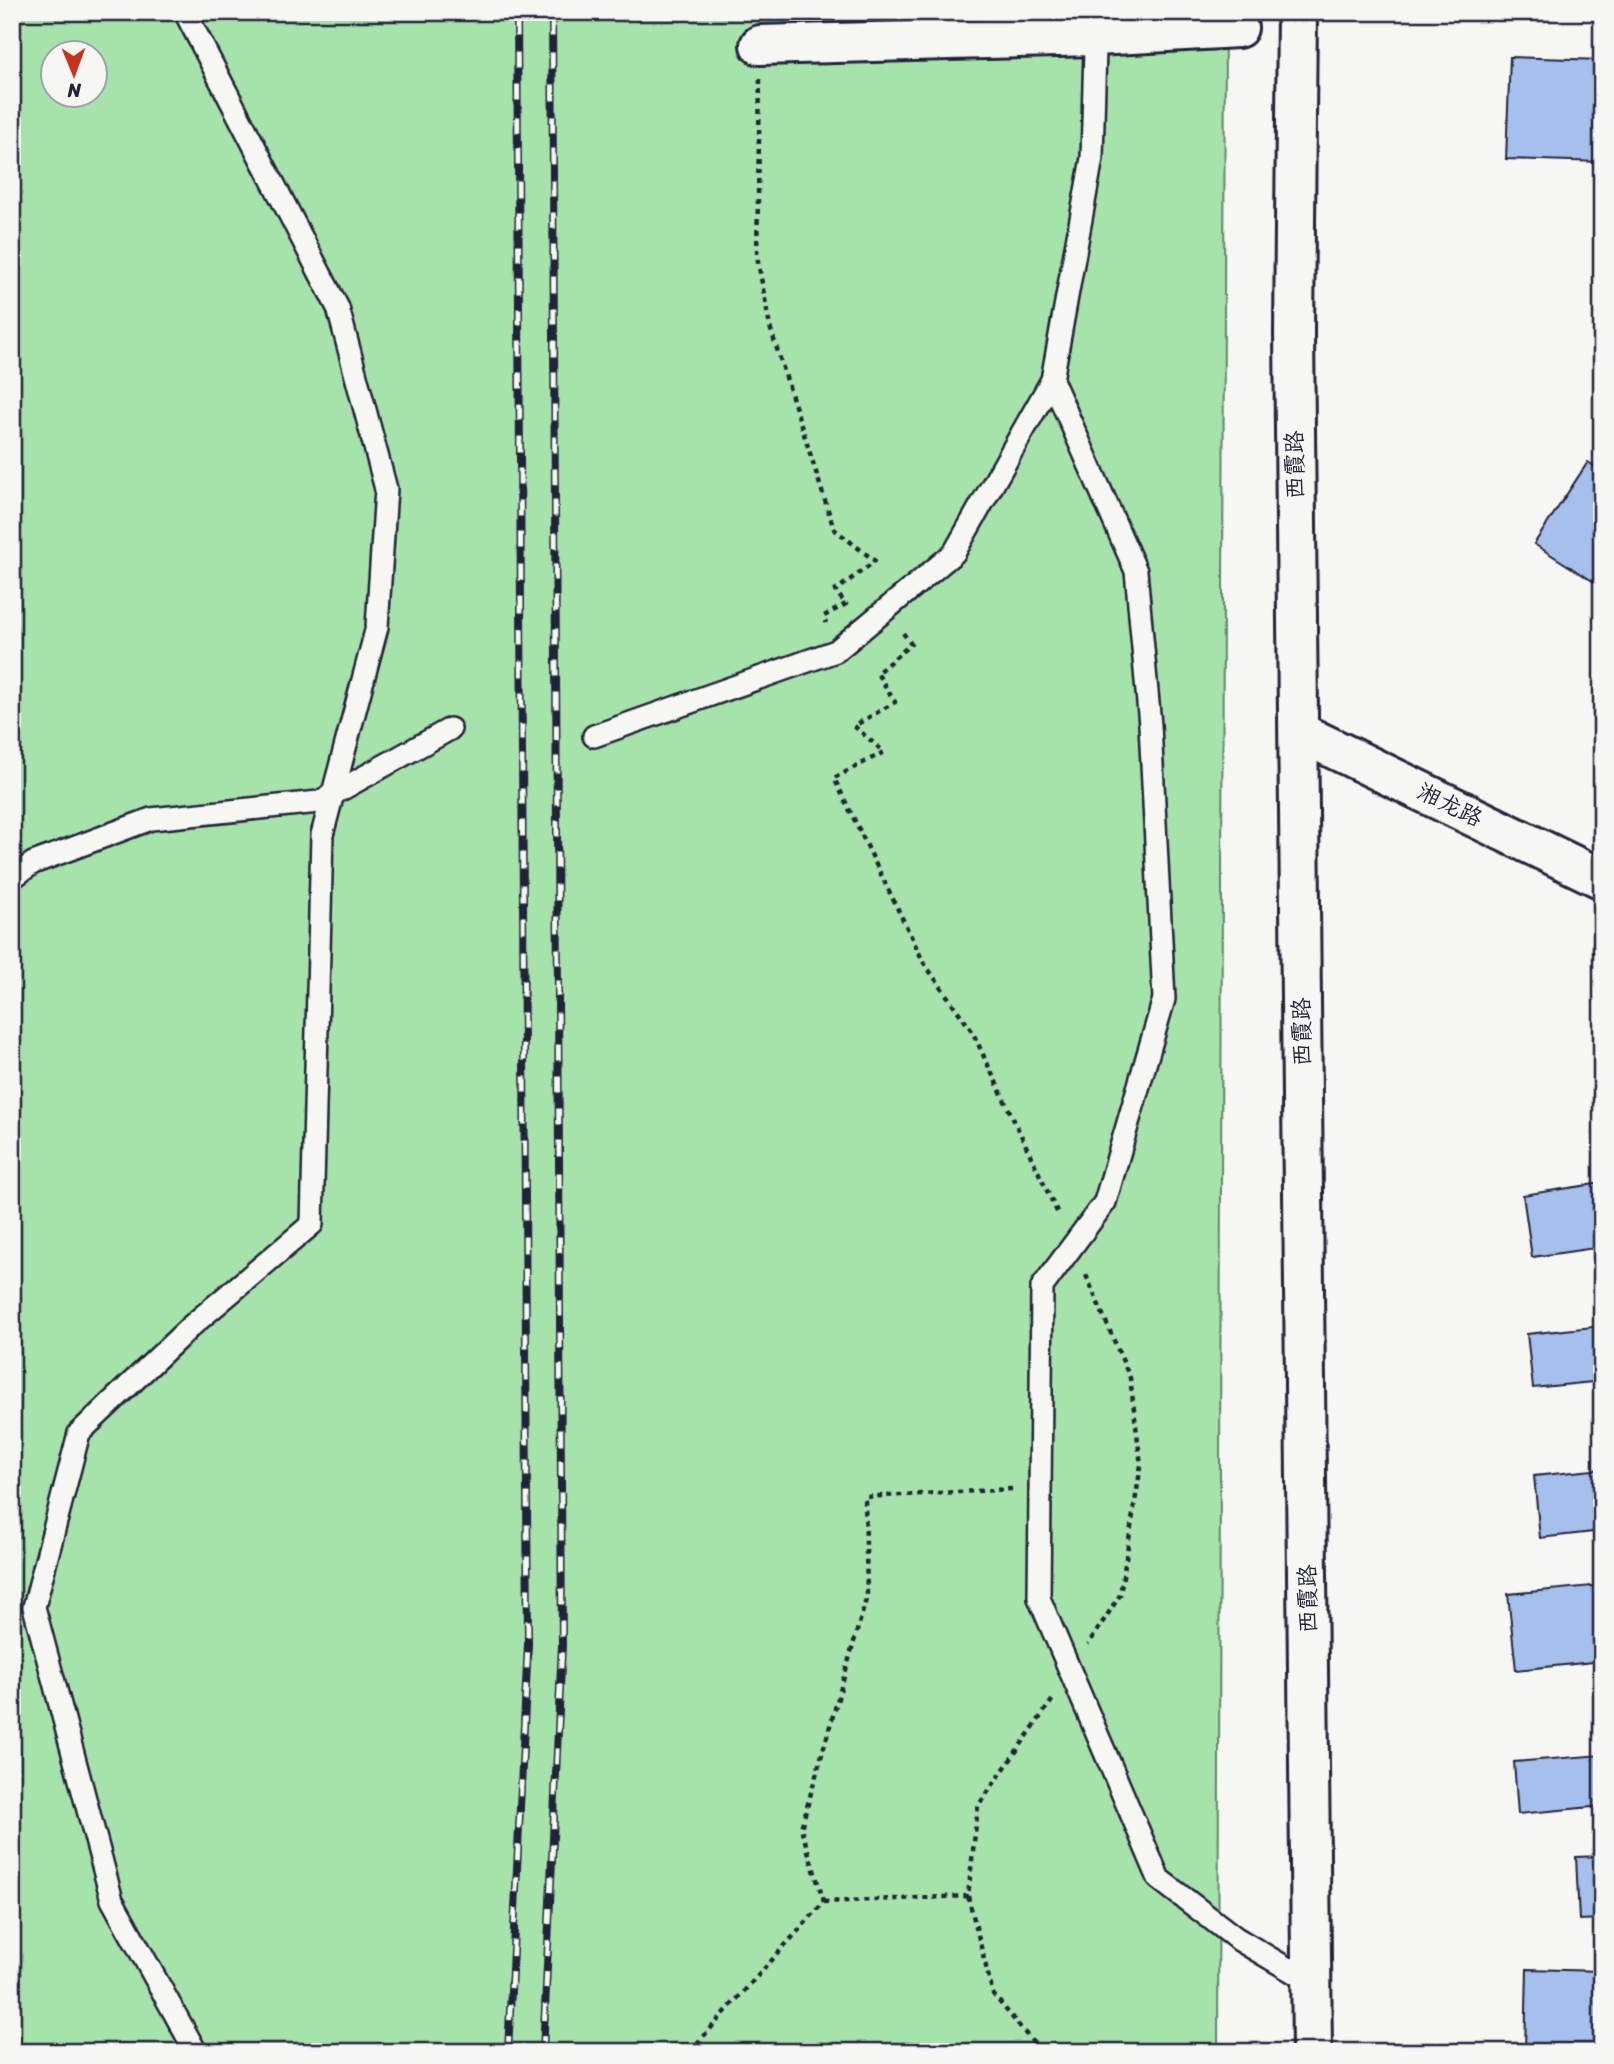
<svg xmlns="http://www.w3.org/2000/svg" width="1614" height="2064" font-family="Sriracha,'LXGW WenKai TC',sans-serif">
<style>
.green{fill:#a6e3aa;stroke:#648272;stroke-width:2;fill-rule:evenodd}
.building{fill:#a5c0ed;stroke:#22223b;stroke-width:2}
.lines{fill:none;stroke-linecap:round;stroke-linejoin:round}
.lane-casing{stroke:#22223b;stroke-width:26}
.street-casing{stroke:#22223b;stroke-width:44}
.path{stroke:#22223b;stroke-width:4.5;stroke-dasharray:5 5;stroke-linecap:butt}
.lane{stroke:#f6f6f2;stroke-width:21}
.street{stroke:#f6f6f2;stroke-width:38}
.rail-casing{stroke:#22223b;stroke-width:8}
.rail{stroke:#f6f6f2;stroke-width:5;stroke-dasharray:16;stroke-linecap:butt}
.labels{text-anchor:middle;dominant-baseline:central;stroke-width:5;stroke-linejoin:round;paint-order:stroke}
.street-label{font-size:23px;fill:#22223b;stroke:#f6f6f2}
</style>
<rect width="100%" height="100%" fill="#f6f6f2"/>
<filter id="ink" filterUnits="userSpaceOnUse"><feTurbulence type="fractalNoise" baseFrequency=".0143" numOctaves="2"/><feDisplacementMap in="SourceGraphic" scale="14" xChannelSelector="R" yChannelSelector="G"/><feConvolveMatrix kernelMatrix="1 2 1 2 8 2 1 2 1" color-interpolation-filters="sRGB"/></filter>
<g filter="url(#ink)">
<path class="green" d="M12,12H1225L1218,2052H12ZM52,52H94V94H52Z"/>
<g class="building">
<path d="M1510,57L1602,60V162L1506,159Z"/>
<path d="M1588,462L1602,471V587L1534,544Z"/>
<path d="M1602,1183V1247L1532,1257L1523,1195Z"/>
<path d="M1602,1326V1381L1533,1388L1527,1334Z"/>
<path d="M1602,1469V1531L1540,1538L1534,1476Z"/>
<path d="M1602,1585V1661L1516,1670L1508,1594Z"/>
<path d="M1602,1755V1806L1518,1814L1514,1762Z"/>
<path d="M1602,1856V1919L1579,1920L1576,1857Z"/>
<path d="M1527,1969L1602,1971V2052H1525Z"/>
</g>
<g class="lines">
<g class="lane-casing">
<g id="lane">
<path d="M185,12L338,308L386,489L377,627L322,835L312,1224L190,1327L79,1433L34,1607L112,1900L196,2052"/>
<path d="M1052,380L1136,571L1150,725L1164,999L1105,1202L1042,1287L1039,1598L1159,1879L1236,1938L1312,1983"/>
<path d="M594,736L836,651L954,553L1052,380L1092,158L1096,12"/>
<path d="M12,878L33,863L151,819L319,802L450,729"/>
</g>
</g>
<g class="street-casing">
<g id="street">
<path d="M1297,12L1294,333L1312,2052"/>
<path d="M760,45L1096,36L1238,28"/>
<path d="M1299,732L1602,879"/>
</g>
</g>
<g class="path">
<path d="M760,79L757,256L770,327L834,529L875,561L835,591L846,604L824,616L826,623"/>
<path d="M903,633L911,644L877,673L895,702L854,726L884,752L834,778L924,963L972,1031L1059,1216"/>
<path d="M1086,1275L1130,1378L1141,1465L1120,1595L1088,1645"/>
<path d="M824,1902L801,1828L867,1596L865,1497L1013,1489"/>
<path d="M1040,2051L993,1994L968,1896L978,1806L1053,1699"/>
<path d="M692,2052V2049L824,1902L968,1896"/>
</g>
<use href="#lane" class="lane"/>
<use href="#street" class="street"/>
<g class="rail-casing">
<g id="rail">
<path d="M508,2052L528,1644L517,12"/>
<path d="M543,2052L562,1645L552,12"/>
</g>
</g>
<use href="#rail" class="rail"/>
</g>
</g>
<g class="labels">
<g class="street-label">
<text transform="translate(1295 465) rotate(-91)">西霞路</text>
<text transform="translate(1450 805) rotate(26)">湘龙路</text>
<text transform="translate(1302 1032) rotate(-91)">西霞路</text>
<text transform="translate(1308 1599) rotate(-91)">西霞路</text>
</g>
</g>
<rect width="1614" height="2064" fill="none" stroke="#f6f6f2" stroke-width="42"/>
<rect x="21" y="21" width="1572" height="2022" fill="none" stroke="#22223b" stroke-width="2.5" filter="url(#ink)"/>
<g transform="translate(74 74) rotate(179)"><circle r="33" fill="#f6f6f2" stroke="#a1a1a9" stroke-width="2"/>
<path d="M0-5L12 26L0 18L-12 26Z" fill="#c8321e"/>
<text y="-10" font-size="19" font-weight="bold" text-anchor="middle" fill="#22223b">N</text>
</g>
</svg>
